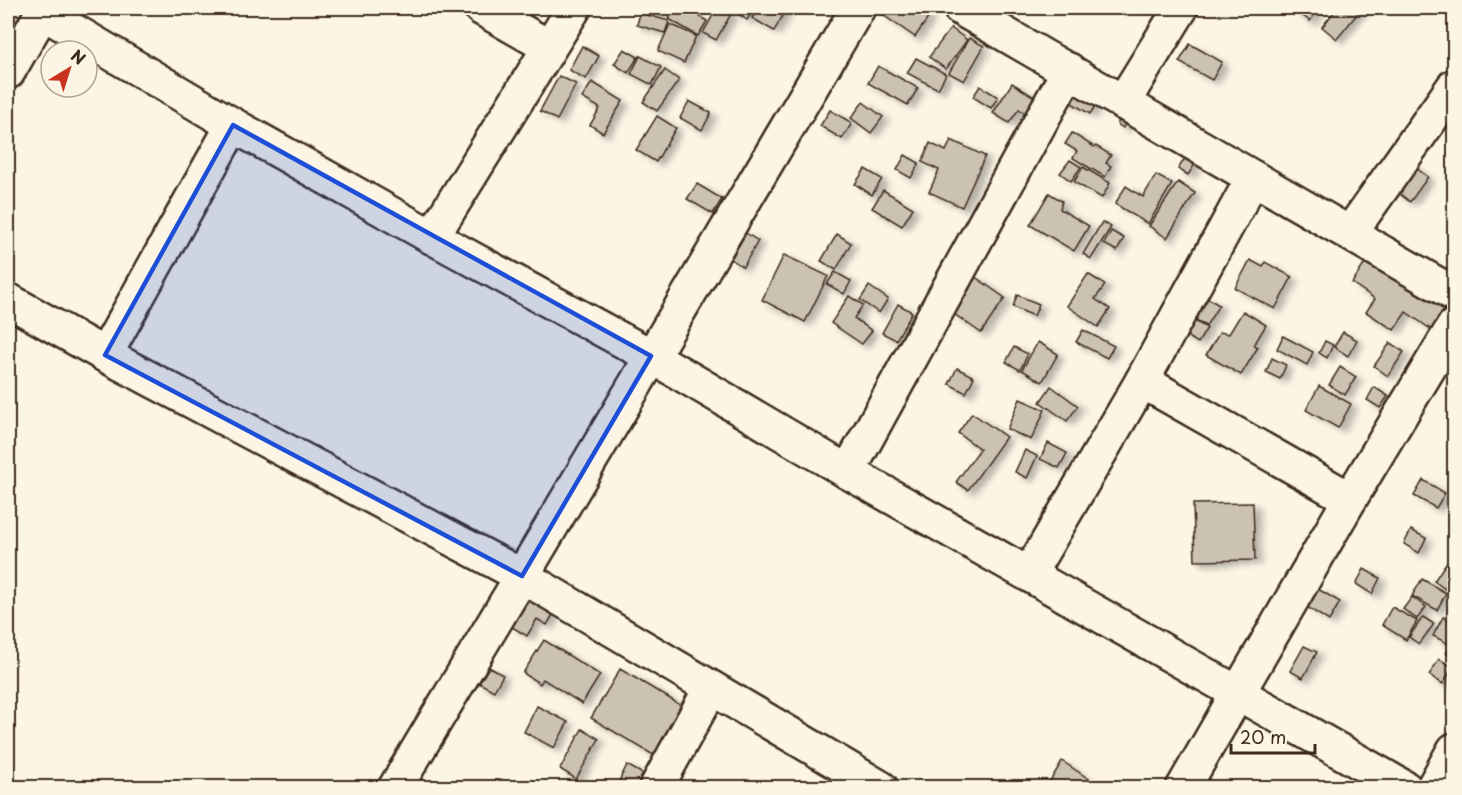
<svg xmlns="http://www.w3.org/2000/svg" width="1462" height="795" font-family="'Playpen Sans',sans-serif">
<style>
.building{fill:#ccc2b3;stroke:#3b2a1e;stroke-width:1.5;filter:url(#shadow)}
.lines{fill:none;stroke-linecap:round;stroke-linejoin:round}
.minor-casing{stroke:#3b2a1e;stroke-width:38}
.minor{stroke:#fcf5e5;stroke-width:33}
.marked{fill:#1d4ed8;fill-opacity:0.2;stroke:#1d4ed8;stroke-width:4.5;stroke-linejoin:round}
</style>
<defs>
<filter id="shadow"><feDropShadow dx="6" dy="4" stdDeviation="3" flood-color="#0004"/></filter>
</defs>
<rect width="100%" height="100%" fill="#fcf5e5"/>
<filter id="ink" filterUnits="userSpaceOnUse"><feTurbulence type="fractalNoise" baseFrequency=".0167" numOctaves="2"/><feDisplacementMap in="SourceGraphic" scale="12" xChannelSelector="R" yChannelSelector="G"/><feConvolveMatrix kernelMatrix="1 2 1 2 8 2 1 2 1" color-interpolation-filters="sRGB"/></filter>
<g filter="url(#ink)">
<g class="building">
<path d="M647,8H663L659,15Z"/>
<path d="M676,8H685L707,21L698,36L669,19Z"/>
<path d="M717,8H723L732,12L716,40L703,33Z"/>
<path d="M737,8H755L747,20L734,11Z"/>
<path d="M758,8H782L786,10L774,31L752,18Z"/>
<path d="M888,8H915L929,17L915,37L883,15Z"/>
<path d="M1291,8H1320L1310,21Z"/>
<path d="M1337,8H1362L1337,39L1322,27Z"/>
<path d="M640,13L669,21L665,33L637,25Z"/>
<path d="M670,24L696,36L684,63L658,51Z"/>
<path d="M951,28L967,40L946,69L929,57Z"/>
<path d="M969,38L984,46L964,81L949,73Z"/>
<path d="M1190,44L1222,62L1212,80L1179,62Z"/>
<path d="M582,46L599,56L586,79L569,70Z"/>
<path d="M624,49L638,57L628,73L614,64Z"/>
<path d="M640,56L661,67L652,85L631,74Z"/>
<path d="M916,58L946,74L938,89L907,73Z"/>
<path d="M878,66L918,88L908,105L868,83Z"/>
<path d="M665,70L679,80L657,111L643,102Z"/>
<path d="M559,76L576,84L557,120L540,111Z"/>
<path d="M592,82L623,101L603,133L590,125L600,108L582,98Z"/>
<path d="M1012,83L1042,102L1032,118L1019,109L1009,123L993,113Z"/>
<path d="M980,86L998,97L991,108L973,97Z"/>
<path d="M1069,91L1095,106L1090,114L1065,99Z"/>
<path d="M689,101L711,113L702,130L680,118Z"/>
<path d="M863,102L883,117L871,133L851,118Z"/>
<path d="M830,110L852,123L842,139L820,126Z"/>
<path d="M1125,111L1130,114L1123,128L1117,124Z"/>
<path d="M657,116L676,128L656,162L636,150Z"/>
<path d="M1072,133L1094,147L1096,146L1111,155L1106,163L1111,166L1105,177L1073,158L1077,151L1065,144Z"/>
<path d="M951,140L985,156L962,207L929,192L939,170L922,162L930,143L946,151Z"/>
<path d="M905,155L919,163L911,178L897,170Z"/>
<path d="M1185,158L1195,164L1188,175L1178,169Z"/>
<path d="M1070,160L1081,167L1071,181L1060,173Z"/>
<path d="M1412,165L1428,177L1410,202L1394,189Z"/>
<path d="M1083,167L1110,183L1102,198L1074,182Z"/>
<path d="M865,169L882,179L872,195L855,184Z"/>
<path d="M1156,175L1172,184L1148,224L1115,204L1126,186L1143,197Z"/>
<path d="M1178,182L1195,193L1167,238L1149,226Z"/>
<path d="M697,184L722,199L713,214L687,199Z"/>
<path d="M883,190L913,208L902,226L872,208Z"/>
<path d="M1049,193L1062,201L1060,209L1089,226L1074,251L1030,225Z"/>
<path d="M1102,222L1111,227L1091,259L1083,254Z"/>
<path d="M1111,231L1124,238L1117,251L1104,244Z"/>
<path d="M746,233L758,241L743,267L731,259Z"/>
<path d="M837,234L851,243L836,270L821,261Z"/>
<path d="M784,255L828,276L805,322L762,300Z"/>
<path d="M1369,257L1445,311L1432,330L1406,312L1394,330L1366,312L1375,299L1352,283Z"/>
<path d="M1250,260L1263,267L1265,262L1292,277L1275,309L1235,288Z"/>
<path d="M835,272L851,281L844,294L827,284Z"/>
<path d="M1088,274L1105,285L1095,299L1110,309L1098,327L1067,306Z"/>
<path d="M974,276L1005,298L981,333L950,311Z"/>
<path d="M869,286L888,299L879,313L860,300Z"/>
<path d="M1017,295L1039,304L1034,316L1013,307Z"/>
<path d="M849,296L863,305L854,318L872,331L862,344L831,323Z"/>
<path d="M1204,296L1219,305L1206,326L1191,317Z"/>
<path d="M898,304L912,312L896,340L882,333Z"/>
<path d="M1243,311L1266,325L1254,345L1258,347L1241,375L1206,355L1220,332L1229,334Z"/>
<path d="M1191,319L1207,328L1198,343L1183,334Z"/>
<path d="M1083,330L1114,346L1107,358L1076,342Z"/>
<path d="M1343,332L1357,340L1348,356L1334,347Z"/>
<path d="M1283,336L1313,352L1307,365L1277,349Z"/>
<path d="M1325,341L1333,345L1327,358L1319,353Z"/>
<path d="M1038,342L1058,354L1042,382L1022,370Z"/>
<path d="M1390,343L1404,352L1388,376L1374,366Z"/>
<path d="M1014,347L1028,354L1020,370L1006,362Z"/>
<path d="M1272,358L1286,365L1280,379L1266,372Z"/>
<path d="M1340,367L1356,377L1345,395L1329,385Z"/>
<path d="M957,368L974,377L966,393L949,384Z"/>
<path d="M1051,386L1078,406L1067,421L1040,402Z"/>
<path d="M1319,386L1351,404L1338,428L1306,410Z"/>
<path d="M1374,387L1388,396L1380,408L1367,400Z"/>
<path d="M1020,399L1045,410L1031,440L1007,429Z"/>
<path d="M972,413L1006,437L968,490L956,482L980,449L958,433Z"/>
<path d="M1048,443L1067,453L1059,468L1040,459Z"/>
<path d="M1025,450L1037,456L1027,478L1015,472Z"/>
<path d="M1423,480L1445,493L1436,508L1414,496Z"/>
<path d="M1253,503L1255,560L1195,561L1193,504Z"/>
<path d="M1411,530L1426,538L1419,553L1404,544Z"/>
<path d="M1454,551V575L1445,589L1434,581Z"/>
<path d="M1364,569L1380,578L1372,594L1356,584Z"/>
<path d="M1422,579L1446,593L1437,610L1412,596Z"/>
<path d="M1318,589L1340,602L1329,621L1307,607Z"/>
<path d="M1412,597L1426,607L1417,619L1403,609Z"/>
<path d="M529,599L554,613L547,625L537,619L527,636L512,627Z"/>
<path d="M1392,607L1417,621L1406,640L1382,625Z"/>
<path d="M1423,617L1434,624L1419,644L1409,637Z"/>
<path d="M1443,617L1454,623V633L1449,644L1433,636Z"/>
<path d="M544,640L600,675L582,704L543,679L540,684L523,673Z"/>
<path d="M1454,640V659L1446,653Z"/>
<path d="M1304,646L1317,652L1303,678L1290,671Z"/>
<path d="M1439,659L1453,667L1443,684L1429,675Z"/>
<path d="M489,667L503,675L494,691L479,683Z"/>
<path d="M620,669L684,707L655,756L591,718Z"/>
<path d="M537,706L568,722L554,748L524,732Z"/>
<path d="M582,729L599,739L576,779L560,769Z"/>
<path d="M1062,761L1101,787V788H1046Z"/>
<path d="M627,765L643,774L636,788H617L616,787Z"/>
</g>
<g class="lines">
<g class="minor-casing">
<g id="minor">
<path d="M481,8L549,47"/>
<path d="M960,8L1454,294"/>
<path d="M42,12L233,125L432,237L651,356L848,472L1405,788"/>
<path d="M8,72L45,8"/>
<path d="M1123,102L1181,8"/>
<path d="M1350,233L1454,86"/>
<path d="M432,237L574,8"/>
<path d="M8,300L105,355L522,576L881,788"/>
<path d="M105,355L233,125"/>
<path d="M1142,381L1350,499"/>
<path d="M848,472L1069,70"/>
<path d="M1029,574L1142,381L1253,178"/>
<path d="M395,788L522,576L858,8"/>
<path d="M656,788L711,688"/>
<path d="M1183,788L1350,499L1454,326"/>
<path d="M1433,788L1454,750"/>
</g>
</g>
<use href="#minor" class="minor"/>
</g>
</g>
<path class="marked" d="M233,125L651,356L522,576L105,355Z"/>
<rect width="1462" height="795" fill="none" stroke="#fcf5e5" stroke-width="30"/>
<rect x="15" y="15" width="1432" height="765" fill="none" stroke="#3b2a1e" stroke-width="2" filter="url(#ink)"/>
<g transform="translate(69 69) rotate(38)"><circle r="28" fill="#fcf5e5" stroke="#afa495" stroke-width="1.5"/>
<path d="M0-4.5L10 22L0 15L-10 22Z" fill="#c8321e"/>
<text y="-9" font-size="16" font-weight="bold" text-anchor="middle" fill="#3b2a1e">N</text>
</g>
<path d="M1231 744v9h84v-9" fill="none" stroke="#3b2a1e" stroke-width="3"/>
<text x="1240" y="744" font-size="18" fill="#3b2a1e" stroke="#fcf5e5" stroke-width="4.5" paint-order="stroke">20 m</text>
</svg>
